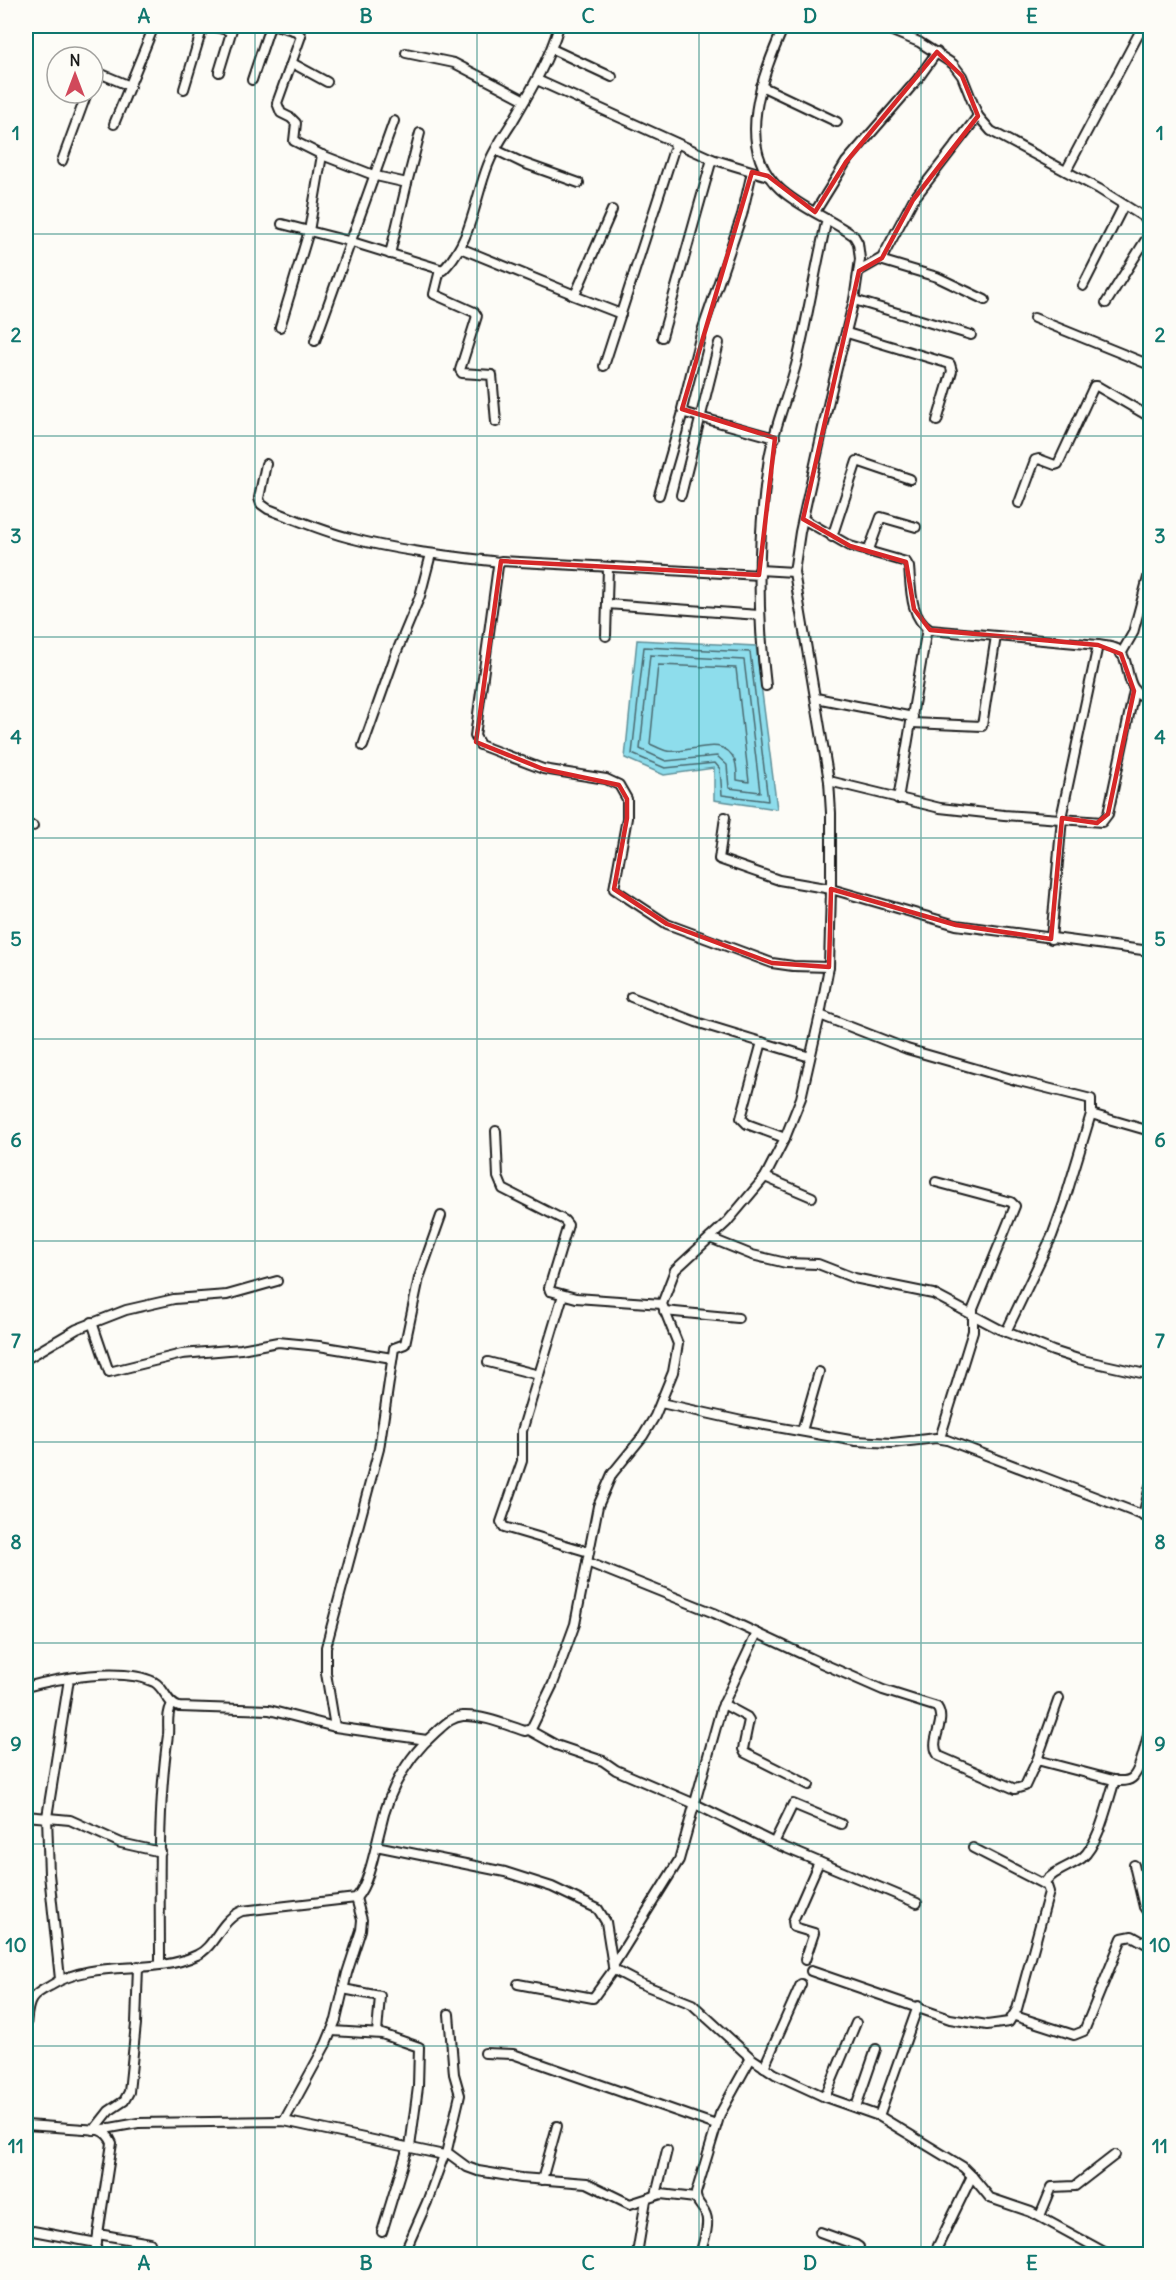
<svg xmlns="http://www.w3.org/2000/svg" width="1176" height="2280" font-family="Delius,sans-serif">
<style>
.water{fill:#8eddec;stroke:#609099;stroke-width:1.5}
.lines{fill:none;stroke-linecap:round;stroke-linejoin:round}
.shore{stroke:#4a696f;stroke-width:1.5}
.minor-casing{stroke:#1c1c1c;stroke-width:12}
.minor{stroke:#fdfcf7;stroke-width:8}
.marked{fill:none;stroke:#d62828;stroke-width:4.5;stroke-linejoin:round}
.grid{fill:none;stroke:#0f766e;stroke-width:1.5;stroke-opacity:0.55}
.neatline{fill:none;stroke:#0f766e;stroke-width:2}
.grid-label{font-size:20px;text-anchor:middle;font-weight:bold;fill:#0f766e}
</style>
<rect width="100%" height="100%" fill="#fdfcf7"/>
<filter id="ink" filterUnits="userSpaceOnUse"><feTurbulence type="fractalNoise" baseFrequency=".0167" numOctaves="2"/><feDisplacementMap in="SourceGraphic" scale="12" xChannelSelector="R" yChannelSelector="G"/><feConvolveMatrix kernelMatrix="1 2 1 2 8 2 1 2 1" color-interpolation-filters="sRGB"/></filter>
<g filter="url(#ink)">
<path class="water" d="M637,640L756,646L777,809L714,800V768L664,775L625,758Z"/>
<g class="lines">
<g class="shore">
<path d="M644,647L750,652L768,801L722,795L720,769L715,763L665,768L632,754Z"/>
<path d="M650,655L744,660L760,792L729,788L727,765L717,756L666,761L640,749Z"/>
<path d="M658,665L736,668L749,782L737,780C737,774 737,767 735,761C724,732 688,755 667,751C662,750 655,746 650,744Z"/>
</g>
<g class="minor-casing">
<g id="minor">
<path d="M211,26L231,31"/>
<path d="M278,26L296,31L301,36L277,103L281,113L291,118L296,123L294,141L322,155L376,176L407,183L390,254"/>
<path d="M880,26L919,42L953,64L962,76L978,116L991,131L1099,189L1150,221"/>
<path d="M552,49L612,77"/>
<path d="M406,53L454,63L525,100"/>
<path d="M292,63L327,82"/>
<path d="M219,72L233,26"/>
<path d="M93,77L99,73L130,86"/>
<path d="M252,80L270,26"/>
<path d="M537,80L712,159L768,176"/>
<path d="M761,86L837,122"/>
<path d="M184,89L203,26"/>
<path d="M114,124L154,26"/>
<path d="M496,150L523,163L579,183"/>
<path d="M62,161L87,93"/>
<path d="M1066,171L1143,26"/>
<path d="M752,172L742,215L701,334L682,409L685,413L775,438"/>
<path d="M407,183L420,133"/>
<path d="M815,212L846,162L917,80L937,52"/>
<path d="M1145,218L1150,207"/>
<path d="M282,224L352,242L443,270C472,241 474,201 488,165C494,149 504,135 513,121C531,90 549,60 559,26"/>
<path d="M460,248L575,295L612,210"/>
<path d="M880,260L937,277L985,300"/>
<path d="M440,270L434,294L474,312L477,316L460,370L462,373L492,375L496,422"/>
<path d="M859,271L882,258L913,200L978,116"/>
<path d="M1083,286L1124,205"/>
<path d="M572,295L621,314"/>
<path d="M854,300L971,335"/>
<path d="M1106,303L1150,233"/>
<path d="M1034,318L1150,365"/>
<path d="M280,327L309,231L322,155"/>
<path d="M847,333L950,364L952,371L937,421"/>
<path d="M662,337L712,159"/>
<path d="M315,341L394,121"/>
<path d="M604,366L676,143"/>
<path d="M266,464L259,498L261,504L268,509C295,519 322,531 350,538C399,551 449,556 500,562"/>
<path d="M659,495L683,412"/>
<path d="M681,495L719,343"/>
<path d="M1019,503L1035,460L1039,459L1055,465L1058,464L1094,386H1097L1150,417"/>
<path d="M803,519L850,546L906,562L909,567C911,588 910,618 930,630L1098,645C1104,646 1112,646 1117,649C1134,661 1120,691 1150,699"/>
<path d="M832,537L857,461L910,479"/>
<path d="M868,552L881,517L916,527"/>
<path d="M759,570L794,572"/>
<path d="M760,575L501,561L498,566L475,736L480,745L543,769L606,779L619,785L627,799V818L614,889L667,924L772,963L793,966L829,967"/>
<path d="M607,604L759,615"/>
<path d="M606,636L608,567"/>
<path d="M1121,654L1133,633L1150,570"/>
<path d="M766,686C757,611 757,534 769,458C775,424 790,391 798,357C809,311 816,265 827,219"/>
<path d="M816,698L913,717"/>
<path d="M912,723L982,726L996,636"/>
<path d="M363,746L395,656L420,596L431,554"/>
<path d="M829,781L940,808L1004,815L1102,822L1108,814L1134,691"/>
<path d="M898,799L927,628"/>
<path d="M725,817L719,859L779,880L831,889L956,925L1150,951"/>
<path d="M1061,818L1098,645"/>
<path d="M26,826H33"/>
<path d="M1051,939L1062,818"/>
<path d="M631,997L696,1022L810,1057"/>
<path d="M820,1015L907,1049L1015,1080L1091,1099V1114L1064,1203L1052,1236L1006,1332"/>
<path d="M762,1042L741,1118L747,1124L785,1138"/>
<path d="M1091,1114L1150,1131"/>
<path d="M496,1131L498,1177L503,1189L564,1220L568,1225L549,1288L550,1291L576,1298L662,1304"/>
<path d="M765,1177L812,1197"/>
<path d="M936,1182L1011,1202L1015,1206L973,1309V1331L940,1438"/>
<path d="M710,1238L752,1255L786,1263L818,1264L854,1278L933,1294L999,1329L1053,1351L1078,1359L1150,1375"/>
<path d="M563,1295L522,1431V1461L501,1522L504,1527L589,1552"/>
<path d="M664,1311L738,1318"/>
<path d="M92,1322L109,1372L182,1354L241,1349L278,1342L319,1346L392,1358"/>
<path d="M26,1359L77,1329L126,1310L174,1299L227,1295L277,1281"/>
<path d="M488,1362L539,1375"/>
<path d="M661,1403L742,1421L856,1441L892,1443L936,1438L947,1440L1150,1518"/>
<path d="M802,1431L819,1372"/>
<path d="M1143,1516L1150,1486"/>
<path d="M587,1562L714,1613L819,1662L883,1690L937,1707C948,1723 927,1741 939,1756L1015,1789L1025,1786L1037,1760L1117,1781C1122,1781 1127,1782 1132,1778C1141,1771 1147,1738 1150,1726"/>
<path d="M26,1687C58,1678 123,1667 154,1682C165,1688 166,1703 179,1707L269,1710L335,1727L427,1740"/>
<path d="M723,1704L747,1717L749,1720L743,1749L745,1753L809,1785"/>
<path d="M335,1727L326,1673V1647L379,1449L394,1348L405,1344L419,1278L441,1216"/>
<path d="M529,1730L556,1745L603,1761L616,1770L695,1804L774,1843L917,1903"/>
<path d="M1037,1760L1059,1698"/>
<path d="M26,1816L70,1820L121,1843L161,1852"/>
<path d="M774,1843L793,1804L841,1824"/>
<path d="M376,1846L505,1872L552,1887L598,1909L606,1922L613,1966L616,1971L639,1983L692,2004L751,2058L775,2074L825,2097L879,2116L963,2167L972,2176L990,2198L1031,2212L1108,2254"/>
<path d="M1134,1865L1144,1907L1150,1916"/>
<path d="M1043,1884C1054,1870 1068,1868 1082,1858C1099,1844 1108,1801 1115,1780"/>
<path d="M805,1960L814,1933L794,1927L793,1921L819,1862"/>
<path d="M160,1964C160,1888 157,1811 168,1735C169,1724 166,1715 172,1704"/>
<path d="M613,1966L679,1860L721,1709L757,1633"/>
<path d="M811,1971L950,2019L987,2025L1009,2022L1017,2009L1049,1892L1047,1886L973,1848"/>
<path d="M60,1979L49,1874L47,1817L69,1679"/>
<path d="M518,1984L593,1998L614,1969"/>
<path d="M343,1989L380,1996L377,2033"/>
<path d="M1015,2016L1074,2035L1084,2031L1122,1938L1132,1936L1150,1946"/>
<path d="M26,2026C27,2017 27,2006 32,1999C36,1993 44,1989 50,1986C96,1957 151,1977 197,1955C215,1947 220,1920 242,1911L356,1898C369,1884 375,1849 380,1830C388,1792 406,1758 436,1732C444,1725 451,1717 463,1716C483,1715 506,1725 525,1731L531,1729L553,1684L575,1624L598,1506L612,1474L643,1436L655,1416L673,1372L678,1344L662,1304L675,1270L727,1222L765,1177L785,1138L801,1098L820,1015L829,967L831,889V813L829,781L794,572L800,532L830,396L854,300L860,259L858,243L854,236C831,219 802,209 780,189C733,147 763,74 784,26"/>
<path d="M332,2031L382,2034L419,2047L418,2087L410,2147"/>
<path d="M485,2053L513,2054L716,2125"/>
<path d="M764,2067L801,1984"/>
<path d="M825,2097L856,2023"/>
<path d="M856,2107L876,2049"/>
<path d="M879,2116L918,2006"/>
<path d="M284,2121L326,2044L336,2020L347,1973L361,1930L362,1920L356,1898"/>
<path d="M26,2125L99,2130C106,2133 109,2136 112,2143L95,2254"/>
<path d="M94,2130L109,2111L124,2101L129,2092L136,2024L138,1966"/>
<path d="M99,2130L138,2123L284,2121L444,2155"/>
<path d="M446,2154L460,2095L454,2074L449,2014"/>
<path d="M542,2180L557,2126"/>
<path d="M656,2195L667,2150"/>
<path d="M1040,2216L1052,2187L1075,2186L1115,2155"/>
<path d="M26,2232L33,2231L97,2243"/>
<path d="M382,2232L408,2147"/>
<path d="M820,2232L856,2245L859,2247L858,2254"/>
<path d="M98,2234L150,2243"/>
<path d="M404,2254L427,2202L444,2155L448,2153L467,2167L478,2171L521,2178L587,2183L630,2204L661,2194L695,2198"/>
<path d="M637,2254L646,2200"/>
<path d="M700,2254C703,2243 710,2226 706,2215C703,2206 695,2203 696,2193L720,2114L751,2058"/>
<path d="M934,2254L972,2176"/>
</g>
</g>
<use href="#minor" class="minor"/>
</g>
</g>
<path class="marked" d="M937,52L962,76L978,116L913,200L882,258L859,271L803,519L850,546L906,562L914,609L930,630L1098,645L1121,654L1134,691L1108,814L1097,823L1062,818L1051,939L956,925L831,889L829,967L772,963L667,924L614,889L627,818V799L619,785L543,769L476,742L501,561L759,575L775,438L682,409L752,172L768,176L815,212L846,162Z"/>
<path class="grid" d="M255,26V2254M477,26V2254M699,26V2254M921,26V2254M26,234H1150M26,436H1150M26,637H1150M26,838H1150M26,1039H1150M26,1241H1150M26,1442H1150M26,1643H1150M26,1844H1150M26,2046H1150"/>
<rect width="1176" height="2280" fill="none" stroke="#fdfcf7" stroke-width="66"/>
<g transform="translate(75 75)"><circle r="28" fill="#fdfcf7" stroke="#a3a29f" stroke-width="1.5"/>
<path d="M0-4.5L10 22L0 15L-10 22Z" fill="#d1495b"/>
<text y="-9" font-size="16" font-weight="bold" text-anchor="middle" fill="#1c1c1c">N</text>
</g>
<rect x="33" y="33" width="1110" height="2214" class="neatline"/>
<g class="grid-label">
<text x="144" y="23">A</text>
<text x="366" y="23">B</text>
<text x="588" y="23">C</text>
<text x="810" y="23">D</text>
<text x="1032" y="23">E</text>
<text x="16" y="140">1</text>
<text x="1160" y="140">1</text>
<text x="16" y="342">2</text>
<text x="1160" y="342">2</text>
<text x="16" y="543">3</text>
<text x="1160" y="543">3</text>
<text x="16" y="744">4</text>
<text x="1160" y="744">4</text>
<text x="16" y="946">5</text>
<text x="1160" y="946">5</text>
<text x="16" y="1147">6</text>
<text x="1160" y="1147">6</text>
<text x="16" y="1348">7</text>
<text x="1160" y="1348">7</text>
<text x="16" y="1549">8</text>
<text x="1160" y="1549">8</text>
<text x="16" y="1751">9</text>
<text x="1160" y="1751">9</text>
<text x="16" y="1952">10</text>
<text x="1160" y="1952">10</text>
<text x="16" y="2153">11</text>
<text x="1160" y="2153">11</text>
<text x="144" y="2270">A</text>
<text x="366" y="2270">B</text>
<text x="588" y="2270">C</text>
<text x="810" y="2270">D</text>
<text x="1032" y="2270">E</text>
</g>
</svg>
